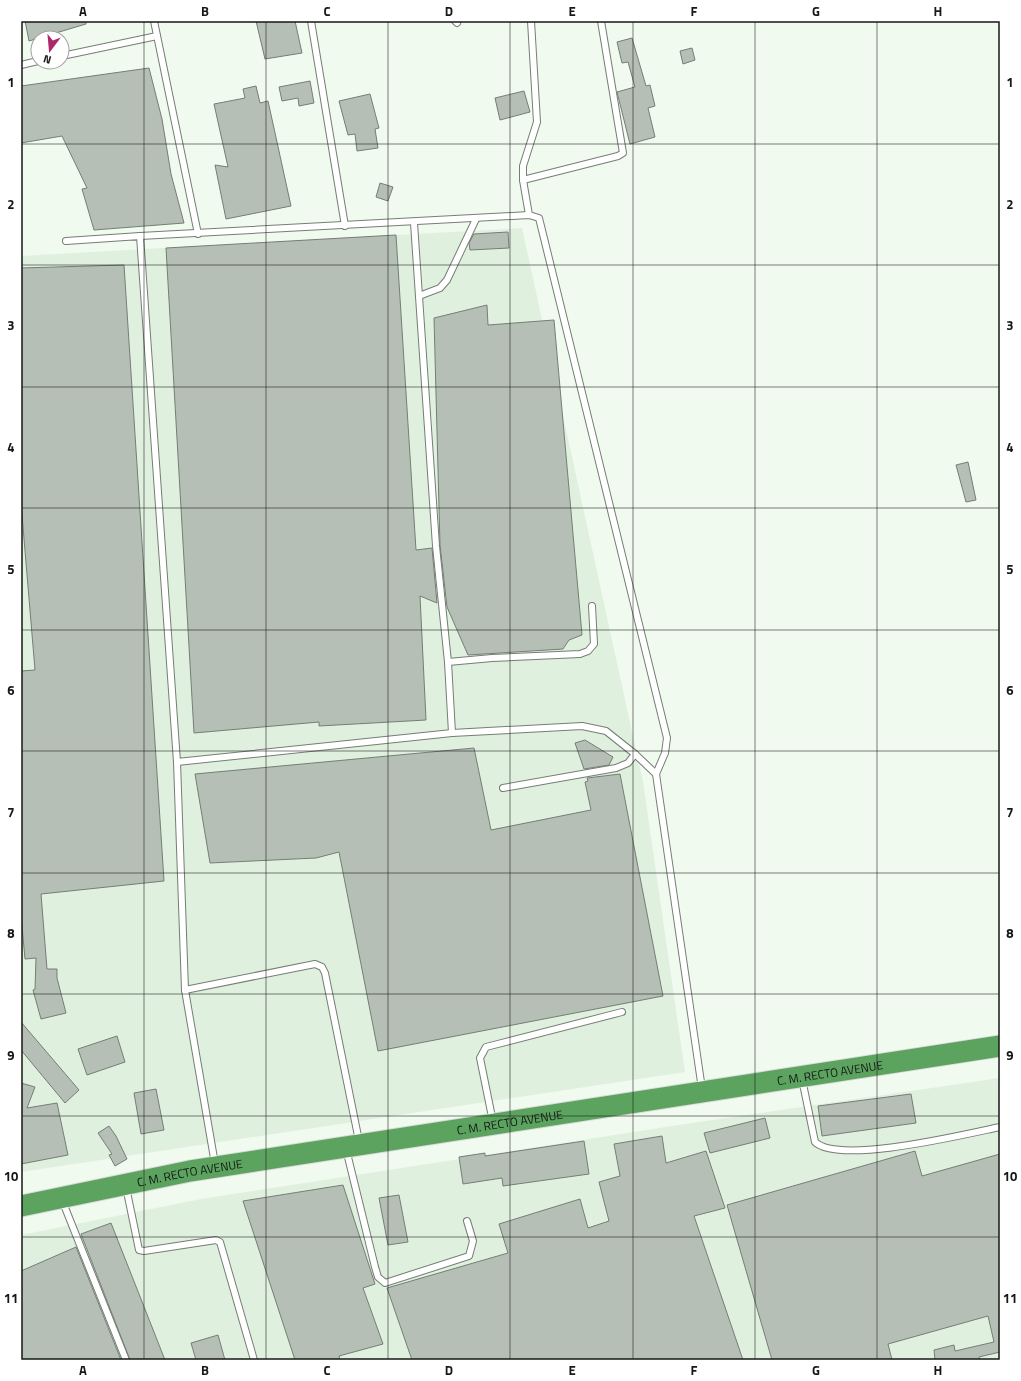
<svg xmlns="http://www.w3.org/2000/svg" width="1021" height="1381" font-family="'Titillium Web',sans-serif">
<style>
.built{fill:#dff0df}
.building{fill:#b5bfb5;stroke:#757e75}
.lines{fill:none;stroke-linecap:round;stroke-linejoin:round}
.lane-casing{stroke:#757e74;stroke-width:8}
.highway-casing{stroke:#dadada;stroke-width:23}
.lane{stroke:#fff;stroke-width:6}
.highway{stroke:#5ba35f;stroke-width:21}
.grid{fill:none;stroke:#151815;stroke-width:1;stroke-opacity:0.55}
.labels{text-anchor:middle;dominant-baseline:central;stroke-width:3;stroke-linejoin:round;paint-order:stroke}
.street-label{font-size:12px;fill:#151815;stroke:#fff}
.neatline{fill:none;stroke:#151815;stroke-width:1.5}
.grid-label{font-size:13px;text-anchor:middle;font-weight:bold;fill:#151815}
</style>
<rect width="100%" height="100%" fill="#f0faef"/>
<g class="built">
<path d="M522,228L643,782L685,1072L21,1172V256Z"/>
<path d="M1000,1078V1360H21V1235L201,1199L692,1123Z"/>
</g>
<g class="building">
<path d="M25,21H86V24L29,41Z"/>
<path d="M256,21H295L302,53L265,59Z"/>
<path d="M632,38L646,86L650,85L655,106L648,108L655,137L630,144L617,92L635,87L628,62L622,63L617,42Z"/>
<path d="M692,48L695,60L683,64L680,51Z"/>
<path d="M149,68L162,119L171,174L184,223L94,230L82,189L87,188L62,136L21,143V86Z"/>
<path d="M310,81L314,103L299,106L298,98L282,101L279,87Z"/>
<path d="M256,86L260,103L268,101L291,206L226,219L215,165L228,167L214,104L245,98L243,89Z"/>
<path d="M524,91L530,112L500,120L495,98Z"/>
<path d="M370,94L379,128L375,129L378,148L357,151L355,134L348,135L339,101Z"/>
<path d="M380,183L393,187L388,201L376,197Z"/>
<path d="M508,232L509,248L470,250L469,243L474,234Z"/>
<path d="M396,235L416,550L432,548L437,603L420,596L426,720L319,726V722L194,733L166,248Z"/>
<path d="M124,265L164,881L41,894L47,969H57V978L66,1013L41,1019L33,990L35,989L36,958L25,959L21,915V671L35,670L21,503V268Z"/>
<path d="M487,305L488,325L554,320L582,635L569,640L563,649L468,655L447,607L440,545L434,318Z"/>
<path d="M968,462L976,500L966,502L956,465Z"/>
<path d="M585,740L613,757L609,765L584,769L575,743Z"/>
<path d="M474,748L491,830L591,810L585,782L588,781L587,778L620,774L663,996L378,1051L339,852L316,858L210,863L195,774Z"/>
<path d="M21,1022L79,1090L65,1103L21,1050Z"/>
<path d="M117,1036L125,1062L87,1075L78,1049Z"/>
<path d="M21,1083L35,1087L27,1108L57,1103L68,1155L21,1164Z"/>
<path d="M156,1089L164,1130L141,1134L134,1093Z"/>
<path d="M911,1094L916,1123L822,1136L818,1106Z"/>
<path d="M765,1118L770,1138L710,1153L704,1133Z"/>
<path d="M109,1126L116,1136L127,1159L115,1166L109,1155L112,1154L98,1133Z"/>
<path d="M662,1136L666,1163L706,1151L725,1208L694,1216L743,1360H412L387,1288L508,1253L499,1224L580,1199L588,1228L609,1221L599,1182L620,1176L614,1144Z"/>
<path d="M584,1141L589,1174L503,1186L502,1178L463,1184L459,1157L485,1153V1156Z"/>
<path d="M915,1151L922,1176L1000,1154V1352L979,1357L980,1360H935L934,1350L954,1345L955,1351L994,1342L988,1316L888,1344L892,1360H772L727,1205Z"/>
<path d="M343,1185L375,1284L363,1288L383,1344L339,1356L340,1360H295L243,1201Z"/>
<path d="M399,1195L408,1242L388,1245L379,1198Z"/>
<path d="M111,1223L165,1360H130L81,1234Z"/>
<path d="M76,1247L121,1360H21V1271Z"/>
<path d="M218,1335L225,1360H196L191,1343Z"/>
</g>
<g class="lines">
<g class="lane-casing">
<g id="lane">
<path d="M154,21L198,234"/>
<path d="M311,21L345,226"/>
<path d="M455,21L457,23"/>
<path d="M62,56L157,36"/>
<path d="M21,65L38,61"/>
<path d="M523,180L618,156L623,153L601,21"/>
<path d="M529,215L523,180V166L537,122L531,21"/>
<path d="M414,223L436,546L448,662L452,733"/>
<path d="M140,236L529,215L539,218L667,738L665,753L656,774"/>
<path d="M66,241L140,236L177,762L452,733L582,726L606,731L635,754L656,774L702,1089"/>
<path d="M419,296L440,288L447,280L476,219"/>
<path d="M448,662L492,658L580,654L588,651L594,644L592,606"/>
<path d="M177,762L185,990"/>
<path d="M503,788L616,768L628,763L635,754"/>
<path d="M802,1079L815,1142C839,1165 966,1134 1000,1127"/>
<path d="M493,1122L480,1058L486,1047L622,1012"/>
<path d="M346,1149L375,1267L378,1277L385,1283L469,1256L473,1241L467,1221"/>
<path d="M215,1164L185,990L315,964L322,967L325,973L359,1141"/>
<path d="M126,1187L139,1250L144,1251L216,1240L220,1242L254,1360"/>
<path d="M62,1200L126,1360"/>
</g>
</g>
<g class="highway-casing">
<g id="highway">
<path id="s1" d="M21,1206L190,1171L1000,1046"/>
</g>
</g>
<use href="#lane" class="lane"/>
<use href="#highway" class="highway"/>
</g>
<path class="grid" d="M144,21V1360M266,21V1360M388,21V1360M510,21V1360M633,21V1360M755,21V1360M877,21V1360M21,144H1000M21,265H1000M21,387H1000M21,508H1000M21,630H1000M21,751H1000M21,873H1000M21,994H1000M21,1116H1000M21,1237H1000"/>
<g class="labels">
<g class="street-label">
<text stroke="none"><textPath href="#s1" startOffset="820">C. M. RECTO AVENUE</textPath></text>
<text stroke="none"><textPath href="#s1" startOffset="496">C. M. RECTO AVENUE</textPath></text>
<text stroke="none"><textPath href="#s1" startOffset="172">C. M. RECTO AVENUE</textPath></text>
</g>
</g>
<rect width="1021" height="1381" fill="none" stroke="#ffffff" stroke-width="44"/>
<g transform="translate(50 50) rotate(196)"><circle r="19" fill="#ffffff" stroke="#a1a3a1"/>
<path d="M0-3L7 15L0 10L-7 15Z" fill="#ae276b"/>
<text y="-6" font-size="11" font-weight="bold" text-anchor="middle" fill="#151815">N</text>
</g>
<rect x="22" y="22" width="977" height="1337" class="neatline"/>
<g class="grid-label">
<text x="83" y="16">A</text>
<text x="205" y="16">B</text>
<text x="327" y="16">C</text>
<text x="449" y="16">D</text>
<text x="572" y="16">E</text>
<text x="694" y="16">F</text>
<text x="816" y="16">G</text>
<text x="938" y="16">H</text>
<text x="11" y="87">1</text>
<text x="1010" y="87">1</text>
<text x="11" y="209">2</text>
<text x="1010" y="209">2</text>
<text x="11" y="330">3</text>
<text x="1010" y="330">3</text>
<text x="11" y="452">4</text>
<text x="1010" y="452">4</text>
<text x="11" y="574">5</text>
<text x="1010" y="574">5</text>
<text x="11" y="695">6</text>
<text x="1010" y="695">6</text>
<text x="11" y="817">7</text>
<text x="1010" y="817">7</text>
<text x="11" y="938">8</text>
<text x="1010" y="938">8</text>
<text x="11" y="1060">9</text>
<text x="1010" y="1060">9</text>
<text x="11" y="1181">10</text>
<text x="1010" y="1181">10</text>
<text x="11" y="1303">11</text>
<text x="1010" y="1303">11</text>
<text x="83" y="1375">A</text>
<text x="205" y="1375">B</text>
<text x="327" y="1375">C</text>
<text x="449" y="1375">D</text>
<text x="572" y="1375">E</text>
<text x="694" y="1375">F</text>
<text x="816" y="1375">G</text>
<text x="938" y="1375">H</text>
</g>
</svg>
